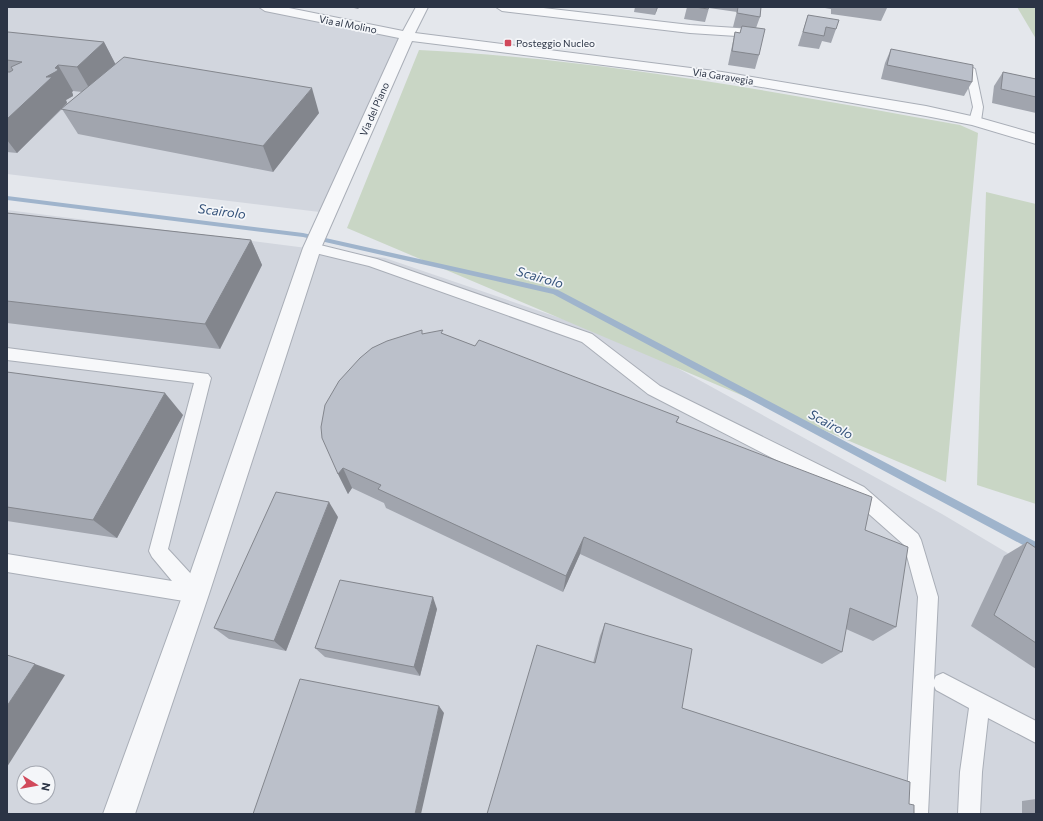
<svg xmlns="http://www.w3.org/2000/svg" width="1043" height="821" font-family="Commissioner,sans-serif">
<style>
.built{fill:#d2d6de;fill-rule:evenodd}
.green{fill:#c9d6c5}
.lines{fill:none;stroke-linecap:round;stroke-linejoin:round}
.stream{fill:#9fb4cc;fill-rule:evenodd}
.lane-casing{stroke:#a9aeb7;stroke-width:2}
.street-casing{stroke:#a9aeb7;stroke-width:2}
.lane{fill:#f7f8fa;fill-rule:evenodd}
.street{fill:#f7f8fa;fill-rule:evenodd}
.wall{fill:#a1a5ae;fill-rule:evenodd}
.shaded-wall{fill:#83868d}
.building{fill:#bbc0ca;stroke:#83868d}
.poi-dot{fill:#d1495b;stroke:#f4f6f9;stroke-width:1.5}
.labels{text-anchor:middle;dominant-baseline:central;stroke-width:3.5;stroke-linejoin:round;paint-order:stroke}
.far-street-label{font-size:10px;fill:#2b3445;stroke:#f4f6f9}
.far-poi-label{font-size:10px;fill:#2b3445;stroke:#f4f6f9;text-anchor:start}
.water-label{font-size:13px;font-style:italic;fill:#34527a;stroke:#f4f6f9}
</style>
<rect width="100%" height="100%" fill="#e4e7ec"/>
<g class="built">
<path d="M7,7H268L407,36L328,213L7,174Z"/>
<path d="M7,210L385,258L630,342L942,514L1036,570V814H7ZM24,773H48V797H24Z"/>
</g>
<g class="green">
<path d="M1017,7H1036V39Z"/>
<path d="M419,50C601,59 781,93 960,125L978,133L946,482L347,228Z"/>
<path d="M986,192L1036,204V504L977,485Z"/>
</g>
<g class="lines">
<path class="stream" d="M7,196L303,233L558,290L1036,542V552L553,294L303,237L7,200Z"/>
<g class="lane-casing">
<g id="lane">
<path d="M970,66L975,69L983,107L981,121L975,124L969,121L973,107L965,69Z"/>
<path d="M312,243L377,259L592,334L660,386L864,487L918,534L921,540L938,597L934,680L936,676L943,673L1036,721V743L988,718L982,772L980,814H958L960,772L969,708L936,690L934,686L928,814H906L918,597L904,545L852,499L648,394L582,342L369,266L307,251L305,248L307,245Z"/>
<path d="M7,348L208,374L211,378L168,549L203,587L206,594L203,601L196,603L7,572V554L172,581L152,557L149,551L194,383L7,360Z"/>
</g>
</g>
<g class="street-casing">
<g id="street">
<path d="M259,7H284L403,31L416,7H428L415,33L722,72L926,106L980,118L1036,134V144L972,125L926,116L722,80L412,41L321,248L209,594L135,814H103L183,594L303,248L399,38L265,11Z"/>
<path d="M496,7H535L690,25L752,29L757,30L759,33L757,36L752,37L690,33L502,11Z"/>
</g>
</g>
<use href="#lane" class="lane"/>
<use href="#street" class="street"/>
</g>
<g class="wall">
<path d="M350,7H360L358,9Z"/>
<path d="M635,7H658L655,15L634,12Z"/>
<path d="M687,7H738L737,12L709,8L705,22L684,19Z"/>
<path d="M738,7H761L760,17L756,28L759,55L755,69L728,65L732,46L735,32L740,33L741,28L733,27Z"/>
<path d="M819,7H887V8L881,21L831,14V9Z"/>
<path d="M808,15L836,29L831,43L822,41L819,49L798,46Z"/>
<path d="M7,33L104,42L115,64L319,113L273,172L78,134L62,109L17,153L7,152ZM73,91L82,92L62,108L67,103L66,100L73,96V95L72,92Z"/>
<path d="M891,49L972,82L964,96L881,79L885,63Z"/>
<path d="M1003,72L1036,79V113L992,103L994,86Z"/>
<path d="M7,213L251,240L262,265L220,349L7,323Z"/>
<path d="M422,334H443L475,346L679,417L677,422L865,530L896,627L873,641L846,629L842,652L822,664L580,554L563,592L386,508L384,503L352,488L348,494L338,474Z"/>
<path d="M7,372L183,415L117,538L7,521Z"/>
<path d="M338,517L286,651L229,639L214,628Z"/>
<path d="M1027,542L1036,548V669L971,626L1004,556Z"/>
<path d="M437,609L420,676L325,657L315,648Z"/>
<path d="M605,623L682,708L909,804L487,814L593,663L600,636Z"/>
<path d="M1036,799V814H1022V801Z"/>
</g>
<g class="shaded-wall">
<path d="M657,7H658L655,15Z"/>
<path d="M104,42L117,67L92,93L77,67Z"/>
<path d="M58,65L73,91L72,92L73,95V96L66,100L67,103L17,153L7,140V119L46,77Z"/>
<path d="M312,88L319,113L273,172L263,146Z"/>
<path d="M251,240L262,265L220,349L205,324Z"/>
<path d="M165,393L183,415L117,538L93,520Z"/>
<path d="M343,468L352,488L348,494L338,474Z"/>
<path d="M329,502L338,517L286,651L274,641Z"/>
<path d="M584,537L580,554L563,592L566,576Z"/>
<path d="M433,597L437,609L420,676L414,667Z"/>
<path d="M35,664L65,675L7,767V706Z"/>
<path d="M439,706L444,713L421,814H415Z"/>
</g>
<g class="building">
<path d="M695,7H709L708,9Z"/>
<path d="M738,7H761L760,17L737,13Z"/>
<path d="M808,15L839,20L836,29L826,27L824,36L803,32Z"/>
<path d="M742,26L765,29L759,55L732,51L735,32L740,33Z"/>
<path d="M8,32L104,42L77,67L58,65L55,68L58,69L57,71L46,77H52L7,119V72H10L13,70L11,67L22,62L7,60V33Z"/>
<path d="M891,49L973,65L972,82L887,65Z"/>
<path d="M124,57L312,88L263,146L61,109Z"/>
<path d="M1003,72L1036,79V97L1001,89Z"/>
<path d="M7,213L251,240L205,324L7,301Z"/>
<path d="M422,330V334L443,330L441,333L475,346L479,340L679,417L676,422L872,497L865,530L908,547L896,627L850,608L842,652L584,537L566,576L378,489L381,485L343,468L338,474L322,438L321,427L325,405L339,381L360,358L372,348L387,341Z"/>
<path d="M7,372L165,393L93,520L7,507Z"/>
<path d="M276,492L329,502L274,641L214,628Z"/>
<path d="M1027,542L1036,548V643L994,615Z"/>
<path d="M340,580L433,597L414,667L315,648Z"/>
<path d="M605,623L692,649L682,708L910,782L909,804L914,805V814H487L537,645L595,663Z"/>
<path d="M7,655L35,664L7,706Z"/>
<path d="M300,679L439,706L415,814H253Z"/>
</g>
<rect class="poi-dot" x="504" y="39" width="8" height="8" rx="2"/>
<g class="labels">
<g class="far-street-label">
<text transform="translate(348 24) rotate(11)">Via al Molino</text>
<text transform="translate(723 76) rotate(9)">Via Garavegia</text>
<text transform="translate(374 109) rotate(-66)">Via del Piano</text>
</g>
<g class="far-poi-label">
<text x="516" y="43">Posteggio Nucleo</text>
</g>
<g class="water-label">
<text transform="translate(222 211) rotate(7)">Scairolo</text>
<text transform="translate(540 277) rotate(16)">Scairolo</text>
<text transform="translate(831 424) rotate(28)">Scairolo</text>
</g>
</g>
<rect width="1043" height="821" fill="none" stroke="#2b3445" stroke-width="16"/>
<g transform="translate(36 785) rotate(101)"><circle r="19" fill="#f4f6f9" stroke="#a4a8b1"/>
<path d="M0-3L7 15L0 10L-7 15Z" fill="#d1495b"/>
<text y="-6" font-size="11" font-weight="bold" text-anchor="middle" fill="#2b3445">N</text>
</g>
</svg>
